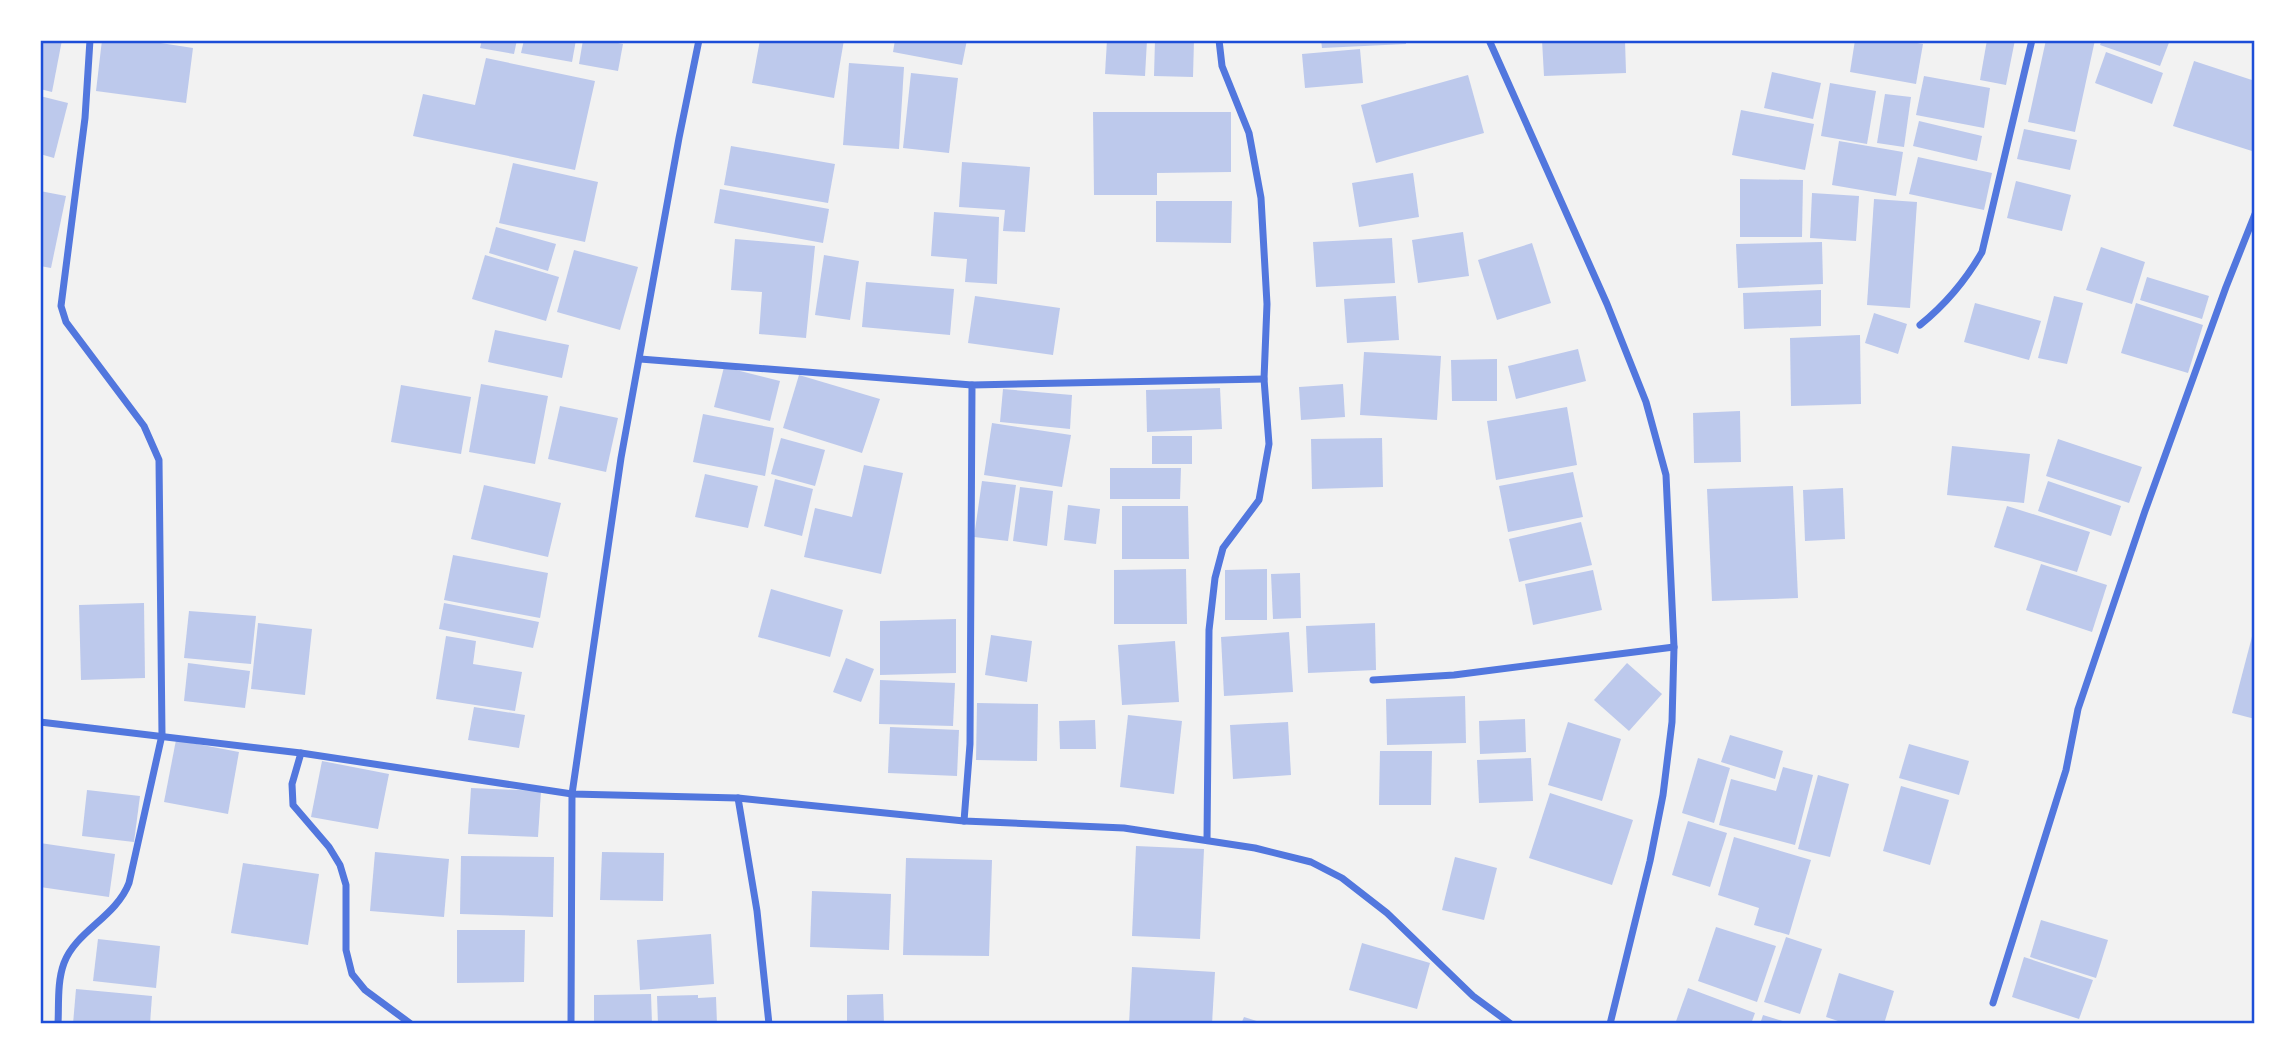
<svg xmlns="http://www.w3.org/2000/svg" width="2295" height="1064" font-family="Lato,sans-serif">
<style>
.building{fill:#bdc9ec}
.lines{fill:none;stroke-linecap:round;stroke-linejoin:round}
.minor{stroke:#5277de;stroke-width:7}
.neatline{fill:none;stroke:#1d4ed8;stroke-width:2.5}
</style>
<rect width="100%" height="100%" fill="#f2f2f2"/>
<g class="building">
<path d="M40,40H62L52,92L40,89Z"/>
<path d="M102,40H154V42L193,48L186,103L96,91Z"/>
<path d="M482,40H517L514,54L480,48Z"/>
<path d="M524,40H576L572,62L521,53Z"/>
<path d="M583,40H604L623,44L618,71L579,64Z"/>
<path d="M760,40H844L834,98L752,83Z"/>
<path d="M895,40H967L962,65L893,52Z"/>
<path d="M1107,40H1147L1145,76L1105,74Z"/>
<path d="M1155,40H1194L1193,77L1154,76Z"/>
<path d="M1321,40H1406V44L1322,48Z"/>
<path d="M1542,40H1625L1626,73L1544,76Z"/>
<path d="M1855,40H1900L1923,44L1916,84L1850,72Z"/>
<path d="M1987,40H2015L2006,85L1980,80Z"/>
<path d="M2046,40H2095L2075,132L2028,122Z"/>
<path d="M2102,40H2170L2160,66L2100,45Z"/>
<path d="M1360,49L1363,83L1305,88L1302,54Z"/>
<path d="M2106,52L2163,73L2152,104L2095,83Z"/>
<path d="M486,58L595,81L575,170L413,136L423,94L475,105Z"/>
<path d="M2194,61L2255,81V144L2252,151L2173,126Z"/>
<path d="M849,63L904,67L899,149L843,145Z"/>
<path d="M1772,72L1821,83L1813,119L1764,108Z"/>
<path d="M911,73L958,78L949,153L903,148Z"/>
<path d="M1468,75L1484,133L1376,163L1361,105Z"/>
<path d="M1924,76L1990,88L1984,128L1916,115Z"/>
<path d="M1830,83L1876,91L1867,144L1821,136Z"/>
<path d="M1885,94L1911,97L1904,147L1877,143Z"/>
<path d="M40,96L68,103L54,158L40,154Z"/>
<path d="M1741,110L1814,124L1805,170L1732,155Z"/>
<path d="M1093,112H1231V172L1157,173V195H1094Z"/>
<path d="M1919,121L1982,136L1977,161L1913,146Z"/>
<path d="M2024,129L2077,140L2070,170L2017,159Z"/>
<path d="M1839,141L1903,152L1896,196L1832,185Z"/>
<path d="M731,146L835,164L828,203L724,185Z"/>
<path d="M1918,157L1992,173L1984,210L1909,194Z"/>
<path d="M962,162L1030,167L1025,232L1003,231L1005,210L959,207Z"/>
<path d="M513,163L598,182L585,242L499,223Z"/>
<path d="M1413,173L1419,217L1359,227L1352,183Z"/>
<path d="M1740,179L1803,180L1802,237H1740Z"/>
<path d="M2016,181L2071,195L2062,231L2007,218Z"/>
<path d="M720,189L829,209L823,243L714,223Z"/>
<path d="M40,191L66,196L51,268L40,266Z"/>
<path d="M1812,193L1859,196L1856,241L1810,238Z"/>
<path d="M1874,199L1917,202L1910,308L1867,305Z"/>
<path d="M1156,201H1232L1231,243L1156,242Z"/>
<path d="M934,212L999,217L997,284L965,282L967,259L931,256Z"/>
<path d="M496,227L556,244L548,271L489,253Z"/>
<path d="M1463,232L1469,276L1418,283L1412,240Z"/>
<path d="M1392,238L1395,283L1316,287L1313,242Z"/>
<path d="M735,239L815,246L806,338L759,334L762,292L731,290Z"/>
<path d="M1822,242L1823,284L1738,288L1736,244Z"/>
<path d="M1532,243L1551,303L1497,320L1478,260Z"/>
<path d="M2101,247L2145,262L2132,304L2086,290Z"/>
<path d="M574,250L638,267L620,330L557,312Z"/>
<path d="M485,255L559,277L546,321L472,299Z"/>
<path d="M824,255L859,261L850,320L815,315Z"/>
<path d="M2147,277L2209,296L2202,319L2140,300Z"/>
<path d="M866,282L954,289L950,335L862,327Z"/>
<path d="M1821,290V326L1744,329L1743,293Z"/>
<path d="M975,296L1060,308L1053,355L968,343Z"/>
<path d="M1396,296L1399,340L1347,343L1344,299Z"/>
<path d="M2054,296L2083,303L2067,364L2038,358Z"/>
<path d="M1975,303L2041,321L2029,360L1964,342Z"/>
<path d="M2136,303L2203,325L2188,373L2121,353Z"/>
<path d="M1874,313L1907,324L1898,354L1865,343Z"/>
<path d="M495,330L569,345L562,378L488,362Z"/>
<path d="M1860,335L1861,404L1791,406L1790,338Z"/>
<path d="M1578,349L1586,381L1516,399L1508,366Z"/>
<path d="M1364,352L1441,356L1437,420L1360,415Z"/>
<path d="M1497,359V401H1452L1451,360Z"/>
<path d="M724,367L780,381L770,421L714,407Z"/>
<path d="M799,375L880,399L862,453L783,428Z"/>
<path d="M481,384L548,396L535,464L469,452Z"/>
<path d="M1343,384L1345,417L1301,420L1299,387Z"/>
<path d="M401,385L471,397L461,454L391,442Z"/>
<path d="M1220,388L1222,429L1147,432L1146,390Z"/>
<path d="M1003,389L1072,395L1070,429L1000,422Z"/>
<path d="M560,406L618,418L606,472L548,459Z"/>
<path d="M1567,407L1577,465L1496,480L1487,421Z"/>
<path d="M1740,411L1741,462L1694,463L1693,413Z"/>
<path d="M703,414L774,428L765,476L693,462Z"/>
<path d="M992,423L1071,435L1062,487L984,475Z"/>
<rect x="1152" y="436" width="40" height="28"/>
<path d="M781,438L825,450L815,486L771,474Z"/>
<path d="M1382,438L1383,487L1312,489L1311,439Z"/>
<path d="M2058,439L2142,467L2129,503L2046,476Z"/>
<path d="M1952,446L2030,454L2024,503L1947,495Z"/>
<path d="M864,465L903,473L881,574L804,557L815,508L852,517Z"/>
<path d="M1110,468H1181L1180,499H1110Z"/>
<path d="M1573,472L1583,517L1508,532L1499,486Z"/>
<path d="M705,474L758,486L748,528L695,517Z"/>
<path d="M775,479L813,489L802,536L764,526Z"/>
<path d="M982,481L1016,485L1008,541L974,537Z"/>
<path d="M2048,481L2121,506L2111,536L2038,511Z"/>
<path d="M484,485L561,503L548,557L471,539Z"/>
<path d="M1793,486L1798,598L1712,601L1707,489Z"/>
<path d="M1020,487L1053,491L1047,546L1013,541Z"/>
<path d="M1843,488L1845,539L1805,541L1803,490Z"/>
<path d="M1068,505L1100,509L1096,544L1064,540Z"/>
<path d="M1122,506H1188L1189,559H1122Z"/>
<path d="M2007,506L2090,532L2077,572L1994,547Z"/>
<path d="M1581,522L1592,565L1519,582L1509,539Z"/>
<path d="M453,555L548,573L540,618L444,600Z"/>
<path d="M2041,564L2107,585L2092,632L2026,610Z"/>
<path d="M1186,569L1187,624H1114V570Z"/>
<path d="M1267,569V620H1225V570Z"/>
<path d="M1593,570L1602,610L1533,625L1525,584Z"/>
<path d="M1300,573L1301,618L1273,619L1271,574Z"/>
<path d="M771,589L843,610L830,657L758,637Z"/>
<path d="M144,603L145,678L81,680L79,605Z"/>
<path d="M444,603L539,622L533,648L439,629Z"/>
<path d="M189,611L256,616L251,664L184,658Z"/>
<path d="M956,619V673L880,675V621Z"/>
<path d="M258,623L312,629L305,695L251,689Z"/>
<path d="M1375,623L1376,670L1308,673L1306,626Z"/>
<path d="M2254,629H2255V719L2232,713Z"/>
<path d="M1289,632L1293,692L1224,696L1221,637Z"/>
<path d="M991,635L1032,641L1027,682L985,675Z"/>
<path d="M446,636L476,641L473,664L522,672L515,711L436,699Z"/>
<path d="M1175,641L1179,702L1122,705L1118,645Z"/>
<path d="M846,658L874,669L861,702L833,692Z"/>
<path d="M188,663L250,671L245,708L184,701Z"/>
<path d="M1627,663L1662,694L1629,731L1594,700Z"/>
<path d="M880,680L955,683L953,726L879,724Z"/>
<path d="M1465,696L1466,743L1387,745L1386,699Z"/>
<path d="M977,703L1038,704L1037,761L976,760Z"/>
<path d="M474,707L525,715L519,748L468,740Z"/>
<path d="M1128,715L1182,721L1174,794L1120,787Z"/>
<path d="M1525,719L1526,752L1480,754L1479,721Z"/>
<path d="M1095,720L1096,749H1060L1059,721Z"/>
<path d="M1288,722L1291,775L1233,779L1230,725Z"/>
<path d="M1568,722L1621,739L1602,801L1548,785Z"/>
<path d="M890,727L959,730L957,776L888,773Z"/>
<path d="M1730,735L1783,751L1775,779L1721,762Z"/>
<path d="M176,740L239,752L228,814L164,802Z"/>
<path d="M1909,744L1969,761L1959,795L1899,778Z"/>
<path d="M1380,751H1432L1431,805H1379Z"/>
<path d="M1531,758L1533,801L1479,803L1477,760Z"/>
<path d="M1698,758L1730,768L1714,823L1682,813Z"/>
<path d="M322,761L389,774L378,829L311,817Z"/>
<path d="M1783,767L1813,775L1795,845L1719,825L1731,779L1776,791Z"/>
<path d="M1818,775L1849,784L1830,857L1798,849Z"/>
<path d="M1901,786L1949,800L1930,865L1883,851Z"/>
<path d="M471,788L541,791L538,837L468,834Z"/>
<path d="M87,790L140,796L134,842L82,836Z"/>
<path d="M1550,793L1633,820L1612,885L1529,858Z"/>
<path d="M1688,821L1727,833L1710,887L1672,875Z"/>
<path d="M1734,837L1811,860L1789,935L1754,925L1759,908L1718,895Z"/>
<path d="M40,843L115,854L109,897L40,887Z"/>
<path d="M1136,846L1204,849L1200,939L1132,936Z"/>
<path d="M375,852L449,859L444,917L370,911Z"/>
<path d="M602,852L664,853L663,901L600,900Z"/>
<path d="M461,856L554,857L553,917L460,914Z"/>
<path d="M1455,857L1497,868L1484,920L1442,910Z"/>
<path d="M906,858L992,860L989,956L903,955Z"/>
<path d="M243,863L319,874L308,945L231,933Z"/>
<path d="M812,891L891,894L889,950L810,947Z"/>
<path d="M2041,920L2108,940L2096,978L2030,957Z"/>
<path d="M1716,927L1776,946L1757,1002L1698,981Z"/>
<path d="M457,930H525L524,982L457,983Z"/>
<path d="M711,934L714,984L640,990L637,940Z"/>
<path d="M1786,937L1822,949L1800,1014L1764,1002Z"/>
<path d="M98,939L160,946L156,988L93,981Z"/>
<path d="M1362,943L1430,963L1417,1009L1349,990Z"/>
<path d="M2024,957L2093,980L2079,1019L2012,997Z"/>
<path d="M1132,967L1215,972L1212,1024H1129Z"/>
<path d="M1839,973L1894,991L1884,1024H1847L1826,1017Z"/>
<path d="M1688,988L1755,1013L1751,1024H1675Z"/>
<path d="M76,989L152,996L150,1024H73Z"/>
<path d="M651,994L652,1024H594V995Z"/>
<path d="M883,994L884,1024H847V995Z"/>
<path d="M698,995V998L716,997L717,1024H658L657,996Z"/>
<path d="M1763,1015L1789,1023V1024H1760Z"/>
<path d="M1244,1017L1263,1023V1024H1241Z"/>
</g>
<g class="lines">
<g class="minor">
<path d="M1489,40L1607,304L1646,402L1666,475L1674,647L1672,722L1663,795L1650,861L1610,1024"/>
<path d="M1920,325C1946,304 1966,280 1982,252L2032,40"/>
<path d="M640,359L972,385"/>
<path d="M1373,680L1454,675L1674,647"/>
<path d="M40,722L301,753L572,794L738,798L964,821L1124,828L1255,848L1311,862L1342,878L1387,913L1473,996L1511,1024"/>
<path d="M301,753L292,784L293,805L329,847L340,865L346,885V950L352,974L365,990L411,1024"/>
<path d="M738,798L757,911L769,1024"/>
<path d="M964,821L970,744L972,385L1264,379"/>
<path d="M1207,840L1209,630L1215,578L1223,548L1259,500L1269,444L1264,379L1267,304L1261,198L1249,133L1222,66L1219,40"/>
<path d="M1993,1003L2066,770L2078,709L2145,511L2226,287L2255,214"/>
<path d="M58,1024C59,1004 57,982 64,963C76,931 116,917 129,883L162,735L159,460L144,426L66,322L61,306L85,118L90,40"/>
<path d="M571,1024L572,794L621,458L679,138L699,40"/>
</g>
</g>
<rect width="2295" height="1064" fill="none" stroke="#ffffff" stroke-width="84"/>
<rect x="42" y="42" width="2211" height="980" class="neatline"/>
</svg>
